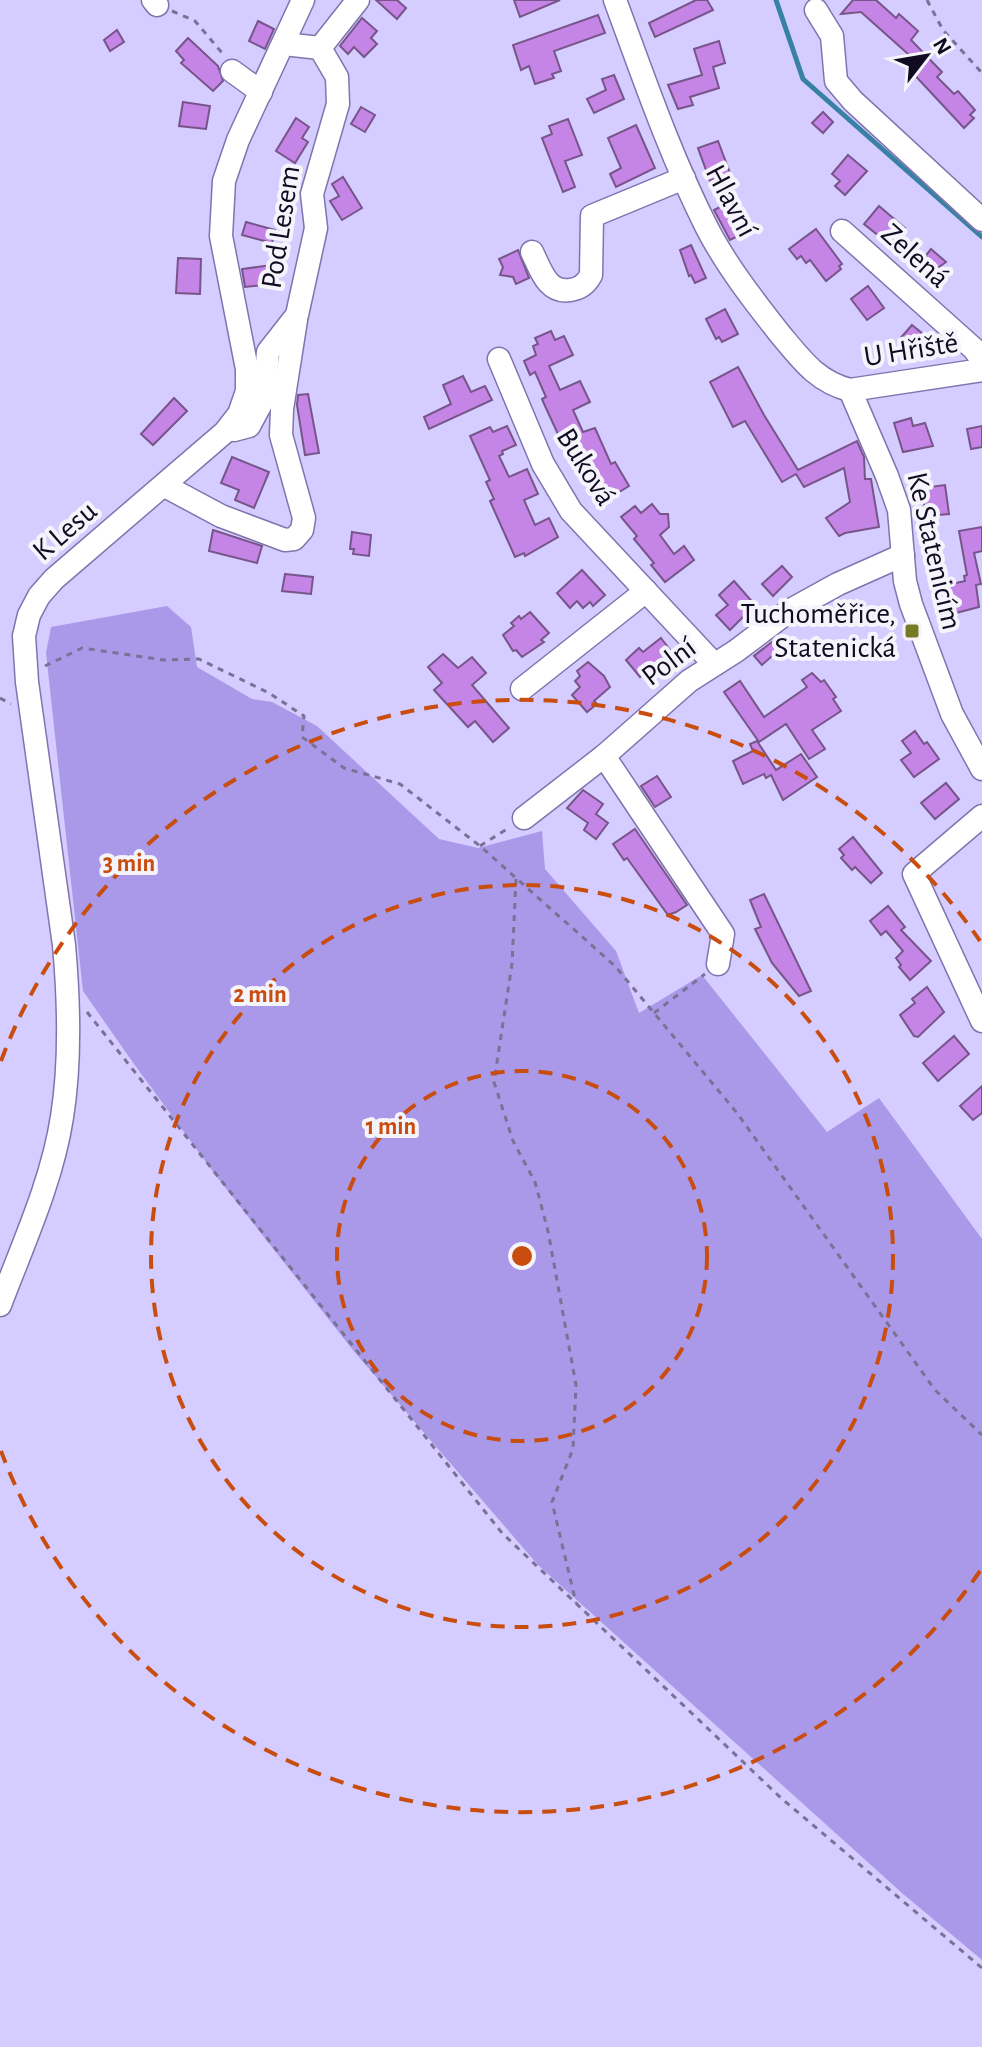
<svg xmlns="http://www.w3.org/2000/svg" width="982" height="2047" font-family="'Alegreya Sans',sans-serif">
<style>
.green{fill:#aa99e9}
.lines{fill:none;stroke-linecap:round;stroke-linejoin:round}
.stream{stroke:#3881a5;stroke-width:5}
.building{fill:#c585e7;stroke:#775589;stroke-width:2}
.minor-casing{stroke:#8174ae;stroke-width:25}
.path{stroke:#797196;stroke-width:3;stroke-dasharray:6 6;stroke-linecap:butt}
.minor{stroke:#fff;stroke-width:22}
.ring{fill:none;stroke:#c84d0f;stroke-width:4;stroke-dasharray:14 10}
.poi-dot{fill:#757a24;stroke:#f5f4fb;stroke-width:3}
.labels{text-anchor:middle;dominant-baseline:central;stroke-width:8;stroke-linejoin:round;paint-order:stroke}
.street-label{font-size:30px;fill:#110b21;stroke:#f5f4fb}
.poi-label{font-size:30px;fill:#110b21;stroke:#f5f4fb;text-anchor:end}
.centre{fill:#c84d0f;stroke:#f5f4fb;stroke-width:4}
.ring-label{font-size:24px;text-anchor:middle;font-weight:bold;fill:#c84d0f;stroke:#f5f4fb;stroke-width:8;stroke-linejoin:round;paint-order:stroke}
</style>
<rect width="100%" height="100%" fill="#d5ccff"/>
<path class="green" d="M167,606L191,627L197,667L252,699L272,702L317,726L439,839L478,848L542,831L545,869L616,951L639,1013L702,975L827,1132L879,1098L982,1239V1960L902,1893L538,1565L352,1349L217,1177L134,1064L83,991L46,653L51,627Z"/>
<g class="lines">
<path class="stream" d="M776,0L803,79L982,237"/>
</g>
<g class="building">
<path d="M376,0H397L406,8L397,19Z"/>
<path d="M514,0H560L520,17Z"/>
<path d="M696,0H707L713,10L655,37L649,23Z"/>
<path d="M853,0H876L896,18L899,14L918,31L911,40L942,72L937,77L954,94L958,91L975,110L970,115L974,118L964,128L909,69L917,62L861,12L841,14Z"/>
<path d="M598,15L605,33L554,51L561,71L552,74L554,78L535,84L529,66L521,70L513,45Z"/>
<path d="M362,18L377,31L371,38L377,44L364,57L354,47L348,54L340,46Z"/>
<path d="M258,21L274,29L265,49L249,41Z"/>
<path d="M117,30L124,42L110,51L104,40Z"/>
<path d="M188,38L218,66L223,81L213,91L181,63L184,60L176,51Z"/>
<path d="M719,41L725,63L713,67L719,88L690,97L693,105L678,109L668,85L702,75L694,49Z"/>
<path d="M614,75L624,99L594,113L587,99L606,90L602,79Z"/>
<path d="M183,102L210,106L206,129L179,126Z"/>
<path d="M361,107L375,115L365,132L351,124Z"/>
<path d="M823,112L833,122L823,133L812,123Z"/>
<path d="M296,118L309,127L302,138L308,142L295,163L276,151Z"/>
<path d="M568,119L582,155L565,161L575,187L563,192L542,138L552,134L549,126Z"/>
<path d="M636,125L655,168L616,187L610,174L621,168L608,138Z"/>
<path d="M718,141L730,173L710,181L698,148Z"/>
<path d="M848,155L867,171L845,195L835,186L840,181L832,174Z"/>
<path d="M343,177L362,208L342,220L330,201L339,196L332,184Z"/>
<path d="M724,205L740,235L730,240L714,210Z"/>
<path d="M879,206L905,228L895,240L888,235L884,240L864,224Z"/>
<path d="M246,222L275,230L272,243L242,235Z"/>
<path d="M816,229L842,264L839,266L841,269L826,281L810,260L806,263L801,256L797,259L789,249Z"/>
<path d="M691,245L706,278L695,283L691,275L689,276L680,250Z"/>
<path d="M931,249L946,262L928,275L917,267Z"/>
<path d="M518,250L529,278L516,284L513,277L500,275L503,267L499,259Z"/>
<path d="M178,258L201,259L200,294L176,293Z"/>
<path d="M272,265L274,284L245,287L242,269Z"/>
<path d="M868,286L884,308L867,320L851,299Z"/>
<path d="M725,309L738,334L722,342L719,337L716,339L706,319Z"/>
<path d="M912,325L928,338L915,355L898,341Z"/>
<path d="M551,331L555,340L564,336L573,355L549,366L560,390L580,381L590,402L573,410L583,432L595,428L611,464L615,462L629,486L611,497L588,458L576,463L573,456L569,458L545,406L542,399L546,397L535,372L530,375L524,361L536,355L533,346L538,344L535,338Z"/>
<path d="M738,367L764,415L798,470L857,441L864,457L865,479H871L879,527L845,533L839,536L826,518L850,502L844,468L804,487L796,474L782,482L745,421L733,427L710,382Z"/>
<path d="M463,376L471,392L485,386L492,400L429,429L424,417L451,404L443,385Z"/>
<path d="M308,394L319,453L305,455L297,405L298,395Z"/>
<path d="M174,398L187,411L153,445L141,434Z"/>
<path d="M911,418L913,426L925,423L933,446L903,452L894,423Z"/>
<path d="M507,426L516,445L502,451L503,454L499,456L509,477L527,469L538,494L524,500L535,525L549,518L558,537L525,556L524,553L515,557L490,501L494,499L486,482L490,480L470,436L490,427L493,432Z"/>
<path d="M982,426V447L971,449L967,429Z"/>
<path d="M232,457L269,472L254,508L235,500L239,490L221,483Z"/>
<path d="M945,485L949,514L926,516L922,488Z"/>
<path d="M652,504L660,514H668L669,527L660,535L674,554L684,546L694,560L665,582L651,565L654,563L634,539L637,536L621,517L635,506L641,513Z"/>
<path d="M982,527V551L974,553L981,584L976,585L979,607L956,613L953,599L947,601L943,586L965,581L964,576L967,575L959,531Z"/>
<path d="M213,530L262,546L257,563L209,551Z"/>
<path d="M352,532L371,535L369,556L353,554L354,549H350Z"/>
<path d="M782,566L792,577L773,596L762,584Z"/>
<path d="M582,570L605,595L593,606L590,602L583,608L577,601L570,608L557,593Z"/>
<path d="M285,574L313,577L311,594L282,591Z"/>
<path d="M734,581L755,605L730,630L716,615L728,605L719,595Z"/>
<path d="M530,612L549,633L541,640L544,642L522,657L516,650L513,651L503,635L514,626L511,623L519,616L521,619Z"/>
<path d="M661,638L680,663L668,673L664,669L650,682L643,674L640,677L626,660L639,648L643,652Z"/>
<path d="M773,641L780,649L762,665L754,656Z"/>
<path d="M443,654L458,668L472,657L486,673L472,685L509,728L493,742L475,721L468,727L434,690L442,683L428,667Z"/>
<path d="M588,662L604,676L610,687L594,701L597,704L587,712L572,695L580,687L575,681L580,676L577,671Z"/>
<path d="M812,673L821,682L824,680L836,697L833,699L841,711L812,730L825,749L809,759L786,724L759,742L724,692L740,681L764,717L807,687L802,680Z"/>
<path d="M915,731L924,744L927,742L939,759L914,777L901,760L911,753L902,741Z"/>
<path d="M757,741L776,770L801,754L817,777L783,800L771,775L766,778L764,774L743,784L733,761L753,751L750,744Z"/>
<path d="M657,776L671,797L655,807L641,786Z"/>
<path d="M946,783L959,799L935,819L921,803Z"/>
<path d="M583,790L603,804L596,814L608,823L596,839L584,830L588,823L567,808Z"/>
<path d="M635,829L687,905L676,912L668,915L627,858L624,860L613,844Z"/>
<path d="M853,837L882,873L871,883L855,867L852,870L841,858L844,855L839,849Z"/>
<path d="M764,894L811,991L799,996L772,963L755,929L761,927L750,900Z"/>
<path d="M888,906L905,927L901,930L931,961L910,980L899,967L901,965L896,958L903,951L886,931L881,935L870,921Z"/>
<path d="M927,987L944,1012L918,1037L914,1036L900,1015L915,1003L912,999Z"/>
<path d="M954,1036L969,1054L938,1081L923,1063Z"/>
<path d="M982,1086V1113L973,1120L960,1106Z"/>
</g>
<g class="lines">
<g class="minor-casing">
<g id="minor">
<path d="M153,0L157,5"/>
<path d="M615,0C643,76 670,155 707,228C726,265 754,301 780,334C801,359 817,382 850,390L982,370"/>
<path d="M816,10L832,36L836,81L853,101L982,220"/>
<path d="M320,48L358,0"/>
<path d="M232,71L261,92"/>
<path d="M842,231L974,349L982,360"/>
<path d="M532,252C540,268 547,294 570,290C580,289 586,284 591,275L592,216L684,178"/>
<path d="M499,359L543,464L571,511L714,664"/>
<path d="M850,390L887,476L899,510L905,581L911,604L952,714L982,769"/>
<path d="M234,430L249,426L264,398L268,352L297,315L316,228L312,194L338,104L337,77L320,48L284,44"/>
<path d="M165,486L221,516L285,540L294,539L302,530L304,518L281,435L282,409L296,320"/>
<path d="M522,689L646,591"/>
<path d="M604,756L723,934L718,964"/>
<path d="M982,816L914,874L982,1021"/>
<path d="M524,818L604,756L689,681L736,651L789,611L838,584L903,555"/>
<path d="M0,1305C23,1244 52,1182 62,1117C71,1061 69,1001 64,945L27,682L24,636L29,615L39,596L54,579L225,432L239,414L247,391V369L221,236L224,181L238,140L303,0"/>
</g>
</g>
<g class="path">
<path d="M927,0L943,30L982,73"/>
<path d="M172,11L195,21L223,54"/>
<path d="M45,666L82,648L164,660L199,659L269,693L304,716L302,737L344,768L400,784L480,846L615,966L737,1113L935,1390L982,1435"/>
<path d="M0,698L11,704"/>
<path d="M480,846L510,827"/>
<path d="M516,879L512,964L494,1082L513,1141L535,1182L548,1231L576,1385L573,1449L552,1502L576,1603"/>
<path d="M87,1012L502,1533L781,1798L982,1968"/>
<path d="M654,1013L705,974"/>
</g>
<use href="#minor" class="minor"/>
</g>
<g class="ring">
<circle cx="522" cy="1256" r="185"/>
<circle cx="522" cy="1256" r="371"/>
<path d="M980 1571A556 556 0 0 1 1 1451M1 1061A556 556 0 0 1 980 941"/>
</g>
<rect class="poi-dot" x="904" y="623" width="16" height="16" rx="4"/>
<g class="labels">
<g class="street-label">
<text transform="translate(731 201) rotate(62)">Hlavní</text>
<text transform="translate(281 227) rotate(-81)">Pod Lesem</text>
<text transform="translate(915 256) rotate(42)">Zelená</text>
<text transform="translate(911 350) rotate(-9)">U Hřiště</text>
<text transform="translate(586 467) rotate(58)">Buková</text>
<text transform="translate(65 531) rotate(-41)">K Lesu</text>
<text transform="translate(934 551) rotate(77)">Ke Statenicím</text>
<text transform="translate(669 662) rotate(-37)">Polní</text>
</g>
<g class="poi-label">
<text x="896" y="614">Tuchoměřice,<tspan x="896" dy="34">Statenická</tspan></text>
</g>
</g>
<circle cx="522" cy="1256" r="12" class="centre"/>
<g class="ring-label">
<text x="129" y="871">3 min</text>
<text x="260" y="1002">2 min</text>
<text x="391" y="1134">1 min</text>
</g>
<g transform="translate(926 56) rotate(59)" stroke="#f5f4fb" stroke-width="6" paint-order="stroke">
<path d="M0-6L14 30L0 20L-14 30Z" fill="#110b21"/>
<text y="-12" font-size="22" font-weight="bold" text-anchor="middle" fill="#110b21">N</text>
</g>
</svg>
